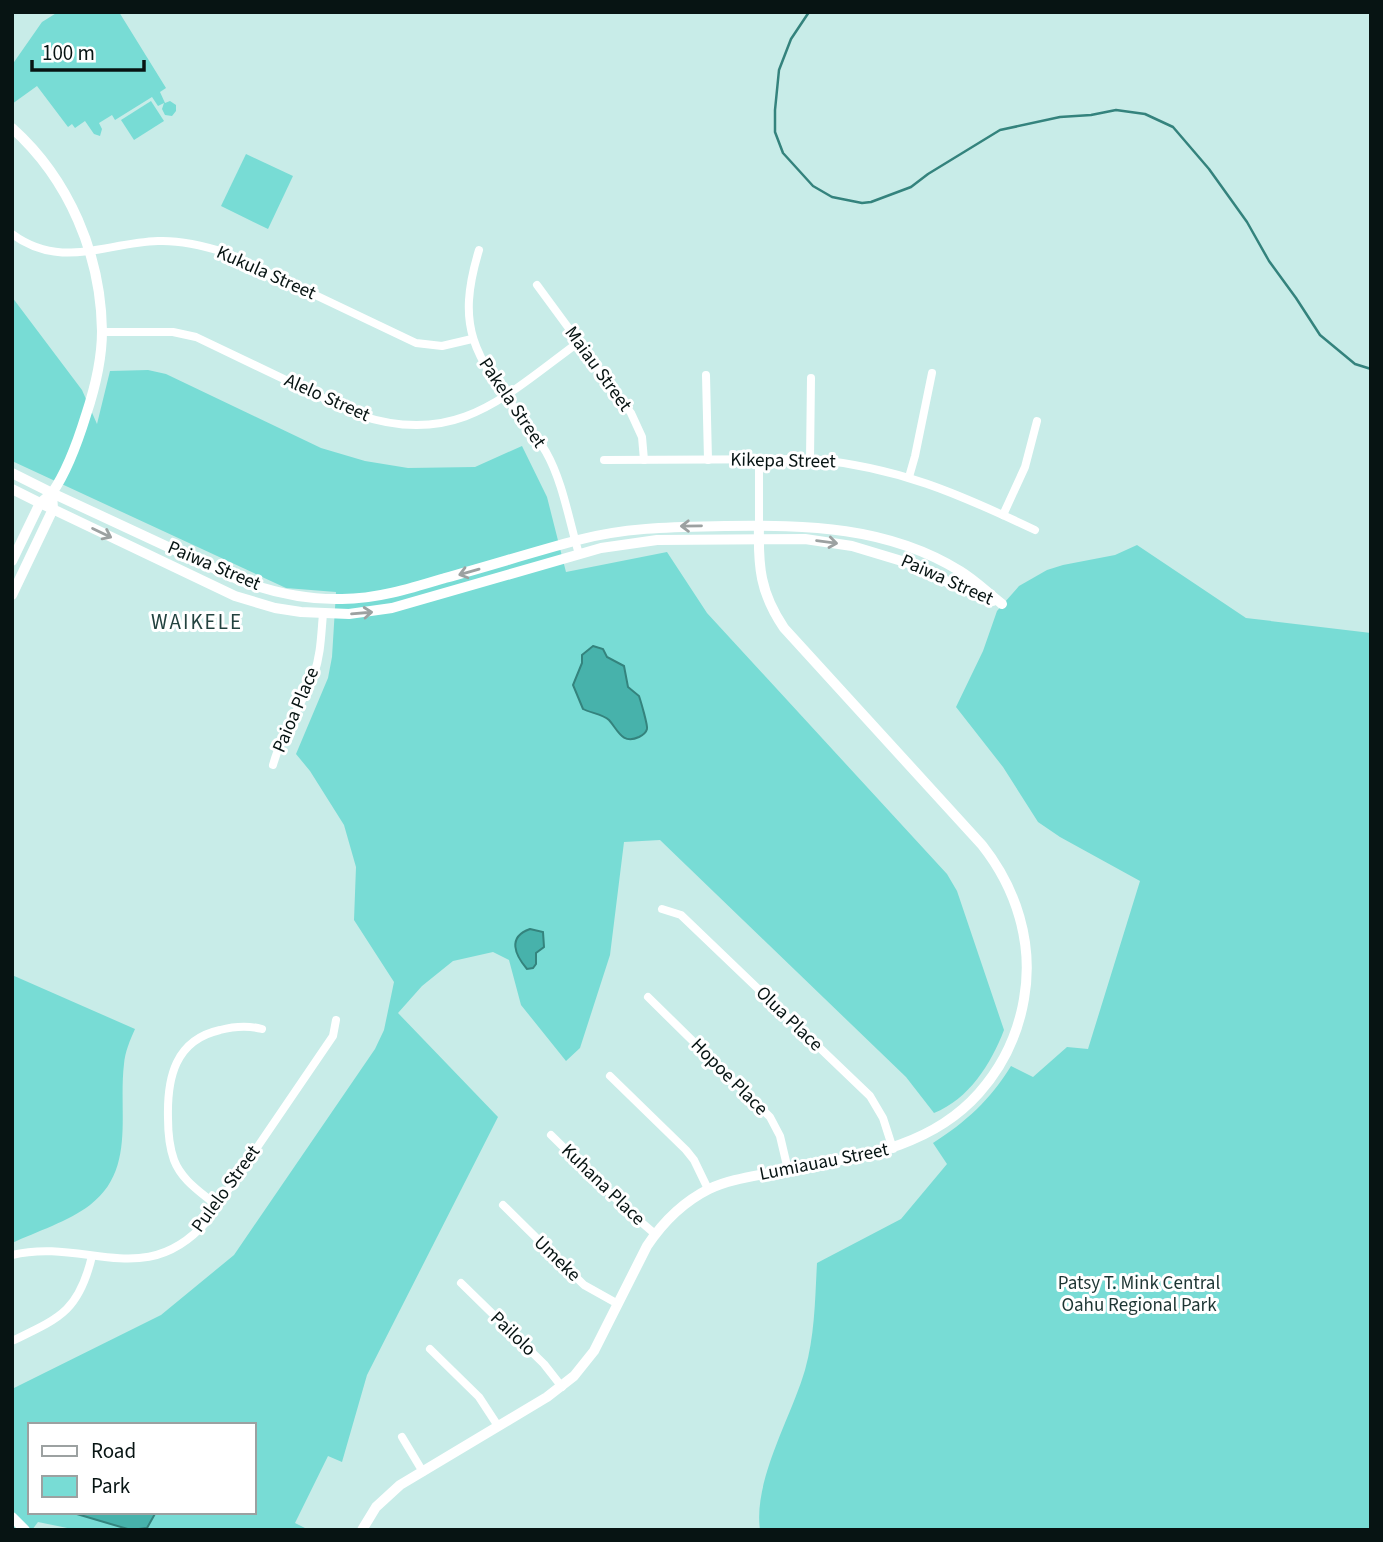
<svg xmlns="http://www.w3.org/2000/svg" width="1383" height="1542" font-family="'Source Sans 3',sans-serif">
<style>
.green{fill:#78dcd5;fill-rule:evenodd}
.water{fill:#47b2ab;stroke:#34837d;stroke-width:2}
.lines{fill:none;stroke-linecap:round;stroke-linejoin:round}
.stream{stroke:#34837d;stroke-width:2.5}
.minor{stroke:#fff;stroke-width:8}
.tertiary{stroke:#fff;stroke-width:10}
.secondary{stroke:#fff;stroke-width:10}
.oneway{stroke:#9ca1a1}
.labels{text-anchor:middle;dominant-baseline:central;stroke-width:6;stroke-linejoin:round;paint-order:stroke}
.street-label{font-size:19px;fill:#071413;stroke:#fff}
.park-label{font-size:19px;fill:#1d3533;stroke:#fff}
.neighbourhood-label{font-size:21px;letter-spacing:2px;fill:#22423f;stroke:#fff}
</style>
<rect width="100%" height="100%" fill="#c8ece8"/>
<g class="green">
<path d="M58,12H119L166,88L160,92L165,103L170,101L176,105V111L172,116L165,115L162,109L164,103L158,106L152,97L115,120L112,115L99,123L102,129L100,136L94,134L85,121L75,128L72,124L68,127L37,86L12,104V65L42,22Z"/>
<path d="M151,101L164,121L134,140L121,120Z"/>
<path d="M246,154L293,176L268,229L221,206Z"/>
<path d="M12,297L82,390L97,424L110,371L148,370L166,374L321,448L365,461L408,468L475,467L522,446L547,497L566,572L667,552L707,613L947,874L957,891L1004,1030C991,1064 969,1099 934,1113L906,1077L660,840L624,842L610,955L580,1048L566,1061L521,1005L509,960L493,952L453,961L422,986L398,1013L498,1117L367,1375L342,1462L328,1456L295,1523L309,1530H77L38,1522L32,1530H12V1389L161,1315L234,1255L375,1049L384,1030L394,982L354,920L356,867L344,825L310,771L296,754L328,678L332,657L336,592L286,588L12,461ZM30,1425H254V1512H30Z"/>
<path d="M1137,545L1246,618L1371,633V1530H760C753,1480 791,1418 805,1370C815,1335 815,1299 817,1263L901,1219L947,1164L933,1143C966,1122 990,1100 1011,1066L1033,1077L1067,1047L1088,1049L1140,881L1060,837L1038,822L1003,767L956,707L983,651L997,611L1019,586L1047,570L1063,565L1115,555Z"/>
<path d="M12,975L135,1029C130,1040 125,1052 124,1064C118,1114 136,1170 90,1205C69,1221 36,1232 12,1243Z"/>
</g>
<g class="water">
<path d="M593,646L603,649L607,657L624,666L628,687L639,696C641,702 648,726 647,729C646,733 643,735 639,737C622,745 618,730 609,720C603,714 590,713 583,709L573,685L582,663V655Z"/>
<path d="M530,929L543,932L544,947L536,953V964L533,968L527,969C515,955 507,937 530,929Z"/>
<path d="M70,1512H156L147,1528L131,1530Z"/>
</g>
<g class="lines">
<path class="stream" d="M809,12L791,39L779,70L775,110V132L783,153L813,186L832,197L862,203L871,202L911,187L928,174L1000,130L1060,117L1091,115L1116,110L1145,114L1173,127L1209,169L1247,222L1269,261L1296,298L1320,335L1355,364L1371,369"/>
<g class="minor">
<path d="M12,234C61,270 104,243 158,241C182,240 205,246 227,253L416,343L442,346L472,339"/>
<path d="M479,250C455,329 475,355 521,417C529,428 539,440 546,452C563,482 569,521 579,554"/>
<path d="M537,285L631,413L642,437L644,460"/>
<path d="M102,332H173L196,337L359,415C457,448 505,396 579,342"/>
<path d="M706,375L708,460"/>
<path d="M810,459L811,378"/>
<path d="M604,460L810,459C898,467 957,493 1035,530"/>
<path d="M909,477L915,456L932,373"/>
<path d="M1003,515L1025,467L1037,421"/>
<path d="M759,526V459"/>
<path d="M273,765C282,732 302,705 314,674C321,654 321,635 323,614"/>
<path d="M662,909L681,915L870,1096L883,1118L893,1149"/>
<path d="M648,997L770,1117L780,1136L788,1170"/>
<path d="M610,1076L686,1150L694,1160L708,1189"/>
<path d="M551,1135L627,1210L655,1234"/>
<path d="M503,1205L584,1285L618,1304"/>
<path d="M217,1206C201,1192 182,1181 174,1160C169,1146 168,1132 168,1118C167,1078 175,1040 220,1030C235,1026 247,1025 262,1029"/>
<path d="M12,1255C86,1237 145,1292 207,1221L333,1036L336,1020"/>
<path d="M461,1283L544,1364L562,1387"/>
<path d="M12,1341C60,1318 79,1311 92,1256"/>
<path d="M430,1349L479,1397L498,1426"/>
<path d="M402,1437L423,1472"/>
</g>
<g class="tertiary">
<path d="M12,128C69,179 101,255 102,331C102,360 95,388 86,415C78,441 68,470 52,493L239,580C271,592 307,600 342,599C377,599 412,588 445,578C489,566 533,552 578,540C627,527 675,527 725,526C807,525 887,526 960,571C975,580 988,593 1002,604"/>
<path d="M40,503L235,596L275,608L301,612L349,614L392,608L601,548L657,540L805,539L852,546L915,565L955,586L993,601"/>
<path d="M362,1530L376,1507L400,1485L547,1397L574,1376L594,1351L647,1246C663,1222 683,1202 709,1189C728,1180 749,1177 770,1173C845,1158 925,1154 979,1093C1003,1066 1018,1034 1024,999C1034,943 1016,888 982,845L784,628C760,593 758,566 759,526"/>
</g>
<g class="secondary">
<path d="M12,473L52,493"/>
<path d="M12,489L40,503"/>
<path d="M12,561L40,503L52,493"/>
<path d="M12,595L53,509L52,493"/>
<path d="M12,1517L25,1530"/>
</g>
</g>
<defs><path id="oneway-shaft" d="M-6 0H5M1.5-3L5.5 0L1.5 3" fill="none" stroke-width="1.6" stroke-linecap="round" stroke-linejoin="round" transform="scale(1.75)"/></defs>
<g class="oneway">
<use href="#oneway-shaft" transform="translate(691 526) rotate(179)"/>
<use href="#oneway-shaft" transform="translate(102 533) rotate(26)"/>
<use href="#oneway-shaft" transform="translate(827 542) rotate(7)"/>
<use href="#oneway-shaft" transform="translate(469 572) rotate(164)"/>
<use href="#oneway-shaft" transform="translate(362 613) rotate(-5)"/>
</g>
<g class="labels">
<g class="street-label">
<text transform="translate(266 273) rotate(24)">Kukula Street</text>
<text transform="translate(598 369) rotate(54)">Maiau Street</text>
<text transform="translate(327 398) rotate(24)">Alelo Street</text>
<text transform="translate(512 403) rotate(56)">Pakela Street</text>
<text transform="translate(783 461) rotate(1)">Kikepa Street</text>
<text transform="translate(214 566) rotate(23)">Paiwa Street</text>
<text transform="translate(947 580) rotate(24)">Paiwa Street</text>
<text transform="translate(296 710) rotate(-67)">Paioa Place</text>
<text transform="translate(789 1019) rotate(44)">Olua Place</text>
<text transform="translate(729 1077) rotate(45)">Hopoe Place</text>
<text transform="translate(824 1162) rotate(-11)">Lumiauau Street</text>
<text transform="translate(603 1185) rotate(44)">Kuhana Place</text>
<text transform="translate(226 1189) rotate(-54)">Pulelo Street</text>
<text transform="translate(557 1259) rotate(44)">Umeke</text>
<text transform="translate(513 1334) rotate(44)">Pailolo</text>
</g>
<g class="park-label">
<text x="1139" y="1283">Patsy T. Mink Central<tspan x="1139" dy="22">Oahu Regional Park</tspan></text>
</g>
<g class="neighbourhood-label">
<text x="197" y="622">WAIKELE</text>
</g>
</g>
<rect width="1383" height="1542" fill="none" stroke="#071413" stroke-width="28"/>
<rect x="28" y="1423" width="228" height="91" fill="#ffffff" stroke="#9ca1a1" stroke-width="2"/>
<rect x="42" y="1446" width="35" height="10" fill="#ffffff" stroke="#9ca1a1" stroke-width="2"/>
<text x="91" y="1458" font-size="21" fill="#071413">Road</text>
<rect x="42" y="1476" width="35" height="21" fill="#78dcd5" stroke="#9ca1a1" stroke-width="2"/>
<text x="91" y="1493" font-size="21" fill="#071413">Park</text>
<path d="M32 60v10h112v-10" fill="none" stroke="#071413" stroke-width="3.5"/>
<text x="42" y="60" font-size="21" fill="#071413" stroke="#ffffff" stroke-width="5" paint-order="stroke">100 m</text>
</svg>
